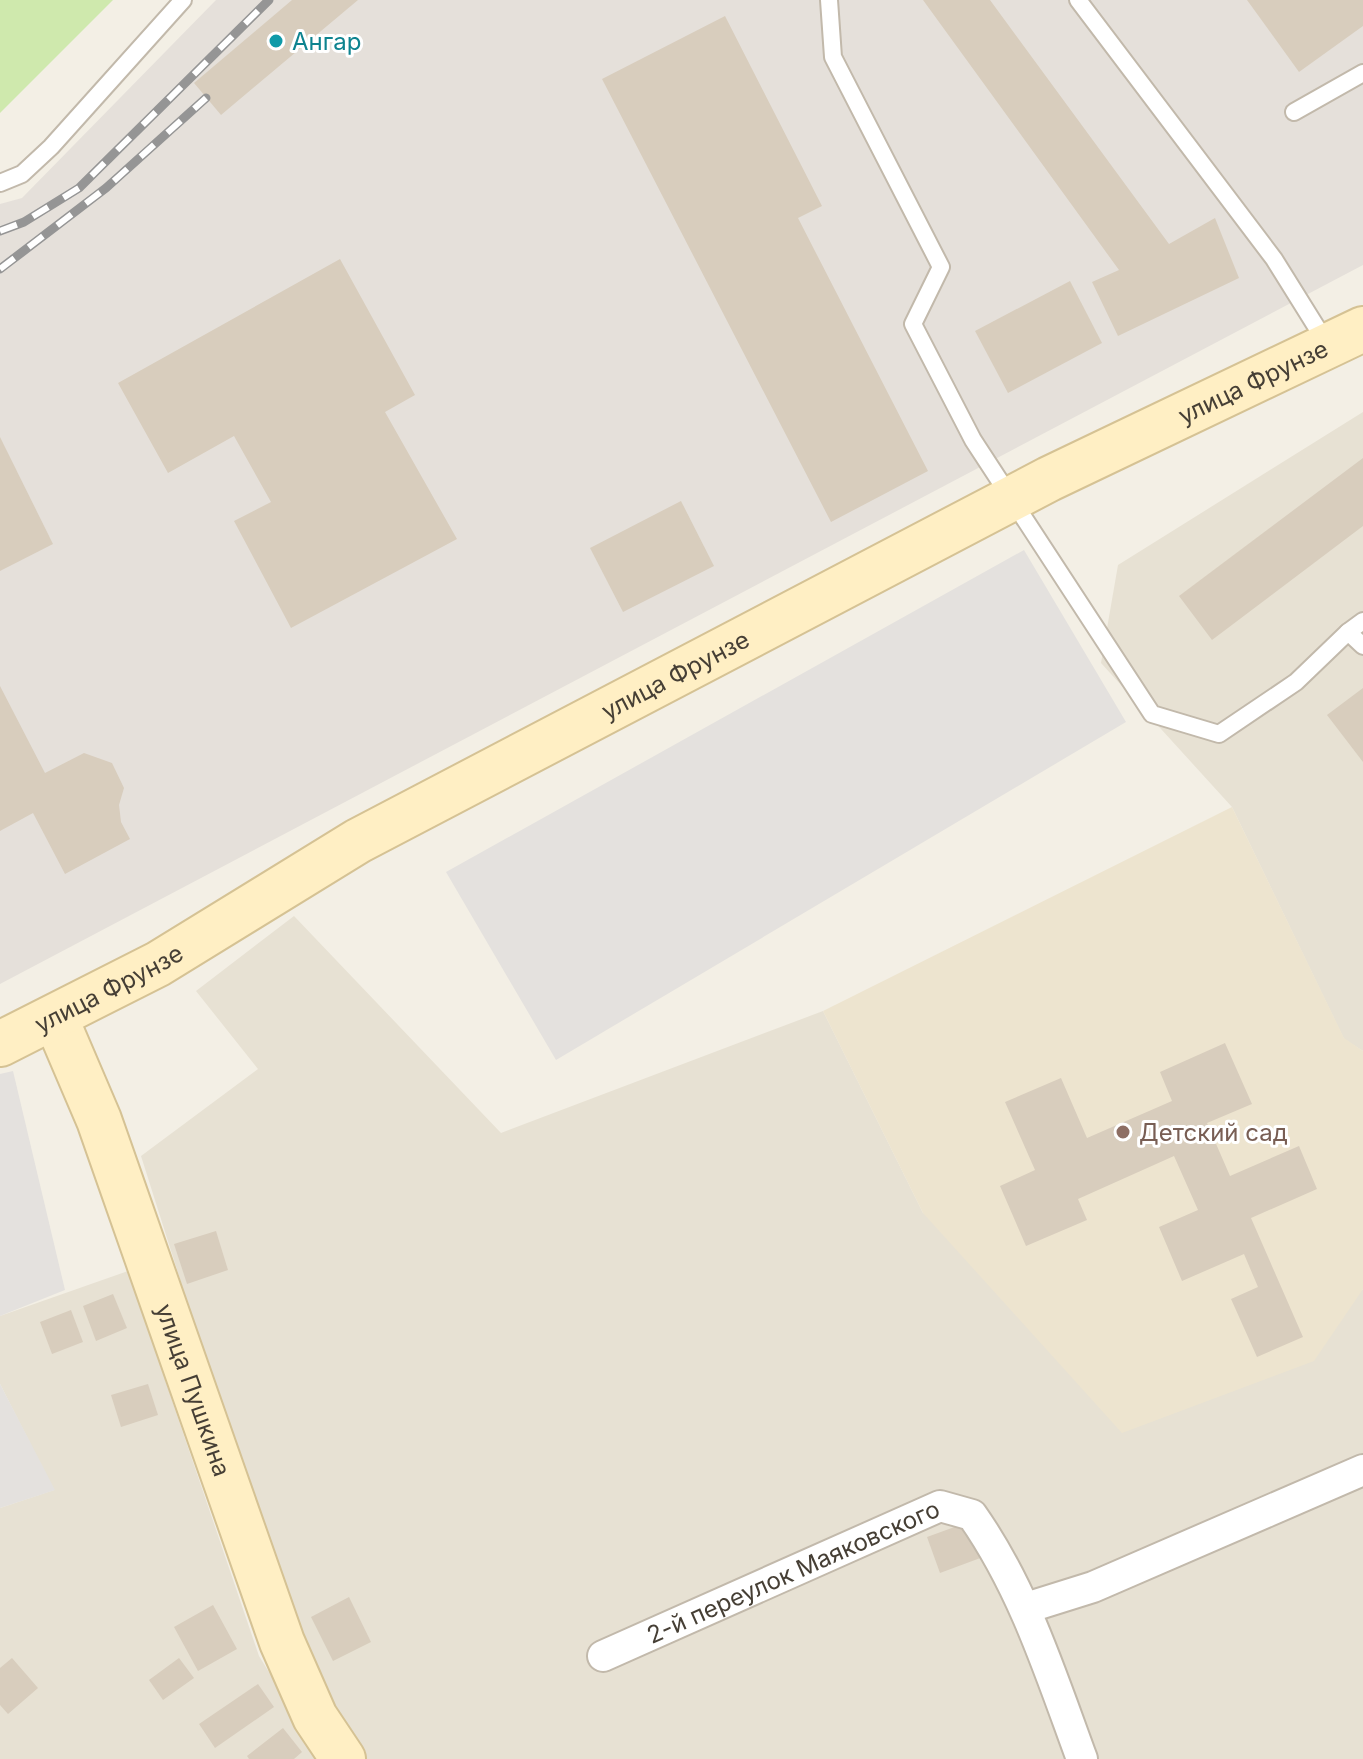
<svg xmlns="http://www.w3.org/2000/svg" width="1363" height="1759" font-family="Inter,sans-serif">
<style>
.residential{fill:#e7e1d3}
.industrial{fill:#e5e0da}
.education{fill:#ede4cf}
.green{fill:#cfe9ad}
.parking{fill:#e4e1de}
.building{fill:#d8cdbd}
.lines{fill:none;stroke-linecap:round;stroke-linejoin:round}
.lane-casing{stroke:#c2b9ab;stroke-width:20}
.street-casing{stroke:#c2b9ab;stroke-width:34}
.secondary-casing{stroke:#d5c294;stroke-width:48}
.lane{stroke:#fff;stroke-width:16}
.street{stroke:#fff;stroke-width:30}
.secondary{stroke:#ffefc4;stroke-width:44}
.rail-casing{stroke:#959595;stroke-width:9}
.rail{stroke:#fff;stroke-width:6;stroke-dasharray:18;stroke-linecap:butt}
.culture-dot{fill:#0f9aa8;stroke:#fff;stroke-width:3}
.education-dot{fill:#8d6e63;stroke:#fff;stroke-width:3}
.labels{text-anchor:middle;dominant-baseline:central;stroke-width:6;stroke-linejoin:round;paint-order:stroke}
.culture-label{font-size:24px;fill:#0d838f;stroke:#fff;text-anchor:start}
.street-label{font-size:24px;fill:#463f35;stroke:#fff}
.education-label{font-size:24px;fill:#785e54;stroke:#fff;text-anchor:start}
</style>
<rect width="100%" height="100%" fill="#f3efe5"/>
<g class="residential">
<path d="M1363,412V1051L1344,1039L1232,807L1101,663L1118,565Z"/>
<path d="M294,916L501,1133L823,1011L923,1213L1357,1295L1363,1289V1759H361L335,1724L284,1607L141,1156L258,1069L196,991Z"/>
<path d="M128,1271L259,1656L322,1759H0V1508L54,1490L0,1384V1316Z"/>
</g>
<path class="industrial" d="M216,0H1363V265L0,984V204L22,198Z"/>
<path class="education" d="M1232,807L1344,1038L1363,1051V1289L1314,1361L1122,1433L923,1213L823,1011Z"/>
<path class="green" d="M0,0H113L0,113Z"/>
<g class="parking">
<path d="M1024,550L1126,722L556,1060L446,872Z"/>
<path d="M13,1071L65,1290L0,1316V1074Z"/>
<path d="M0,1384L55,1490L0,1508Z"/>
</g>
<g class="building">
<path d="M292,0H358L221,115L194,83Z"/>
<path d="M923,0H990L1169,244L1215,218L1239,278L1118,336L1092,282L1119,270Z"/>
<path d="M1247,0H1363V26L1299,72Z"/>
<path d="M725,16L822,206L798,218L928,471L831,522L602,79Z"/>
<path d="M340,259L415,395L385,412L457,539L291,628L234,521L271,502L234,436L168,473L118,383Z"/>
<path d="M1070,281L1102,343L1008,393L975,331Z"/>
<path d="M0,437L53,544L0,571Z"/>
<path d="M1363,458V526L1212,640L1179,596Z"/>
<path d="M681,501L714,566L623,612L590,548Z"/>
<path d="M0,686L45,773L84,753L112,763L124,788L119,805L121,822L130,839L65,874L33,813L0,831Z"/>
<path d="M1363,688V762L1327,715Z"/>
<path d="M1225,1043L1252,1104L1207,1123L1230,1176L1299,1146L1317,1189L1251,1218L1303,1337L1257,1357L1231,1299L1258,1287L1244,1254L1182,1281L1159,1227L1198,1210L1174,1156L1078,1199L1087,1220L1026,1246L1000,1186L1035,1170L1005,1102L1061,1078L1087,1138L1172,1101L1160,1072Z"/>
<path d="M216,1231L228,1270L187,1284L174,1244Z"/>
<path d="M113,1294L127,1328L96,1341L83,1306Z"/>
<path d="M71,1310L83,1342L52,1354L40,1322Z"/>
<path d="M148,1384L158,1415L121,1427L111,1395Z"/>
<path d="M971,1521L983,1557L940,1573L927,1537Z"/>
<path d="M349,1597L371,1642L333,1661L311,1617Z"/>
<path d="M213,1605L237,1649L198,1671L174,1627Z"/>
<path d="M12,1658L38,1688L8,1714L0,1705V1668Z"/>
<path d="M179,1658L194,1678L163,1700L149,1680Z"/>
<path d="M258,1684L274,1707L215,1748L199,1724Z"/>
<path d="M283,1728L302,1752L294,1759H249L247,1756Z"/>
</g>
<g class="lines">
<g class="lane-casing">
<g id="lane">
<path d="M829,0L833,57L941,267L913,324L973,440L1152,714L1219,734L1296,682L1348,632L1363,646"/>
<path d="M1078,0L1274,259L1327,344"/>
<path d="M1294,112L1363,73"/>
<path d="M0,183L22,174L51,147L183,0"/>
<path d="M1348,632L1363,621"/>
</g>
</g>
<g class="street-casing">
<g id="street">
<path d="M1026,1608L1093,1587L1363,1470"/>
<path id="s1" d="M603,1656L940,1506L972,1515C1024,1589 1051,1675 1082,1759"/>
</g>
</g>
<g class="secondary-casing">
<g id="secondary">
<path id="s2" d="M55,1017L99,1120L282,1642L315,1717L343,1759"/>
<path id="s3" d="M0,1044L158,964L358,841L1049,479L1363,329"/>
</g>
</g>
<use href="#lane" class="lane"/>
<use href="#street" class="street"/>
<use href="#secondary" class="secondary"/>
<g class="rail-casing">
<g id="rail">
<path d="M0,231L24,222L79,188L269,0"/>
<path d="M0,269L106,188L206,98"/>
</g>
</g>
<use href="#rail" class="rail"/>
</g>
<circle class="culture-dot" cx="276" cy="41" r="8"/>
<circle class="education-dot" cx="1123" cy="1132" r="8"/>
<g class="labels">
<g class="culture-label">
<text x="292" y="41">Ангар</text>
</g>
<g class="street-label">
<text stroke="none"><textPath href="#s3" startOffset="1418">улица Фрунзе</textPath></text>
<text stroke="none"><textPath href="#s3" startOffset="770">улица Фрунзе</textPath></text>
<text stroke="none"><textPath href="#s3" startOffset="122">улица Фрунзе</textPath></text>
<text stroke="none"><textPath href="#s2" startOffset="398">улица Пушкина</textPath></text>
<text stroke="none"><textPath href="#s1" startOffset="208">2-й переулок Маяковского</textPath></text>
</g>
<g class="education-label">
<text x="1139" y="1132">Детский сад</text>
</g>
</g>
</svg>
